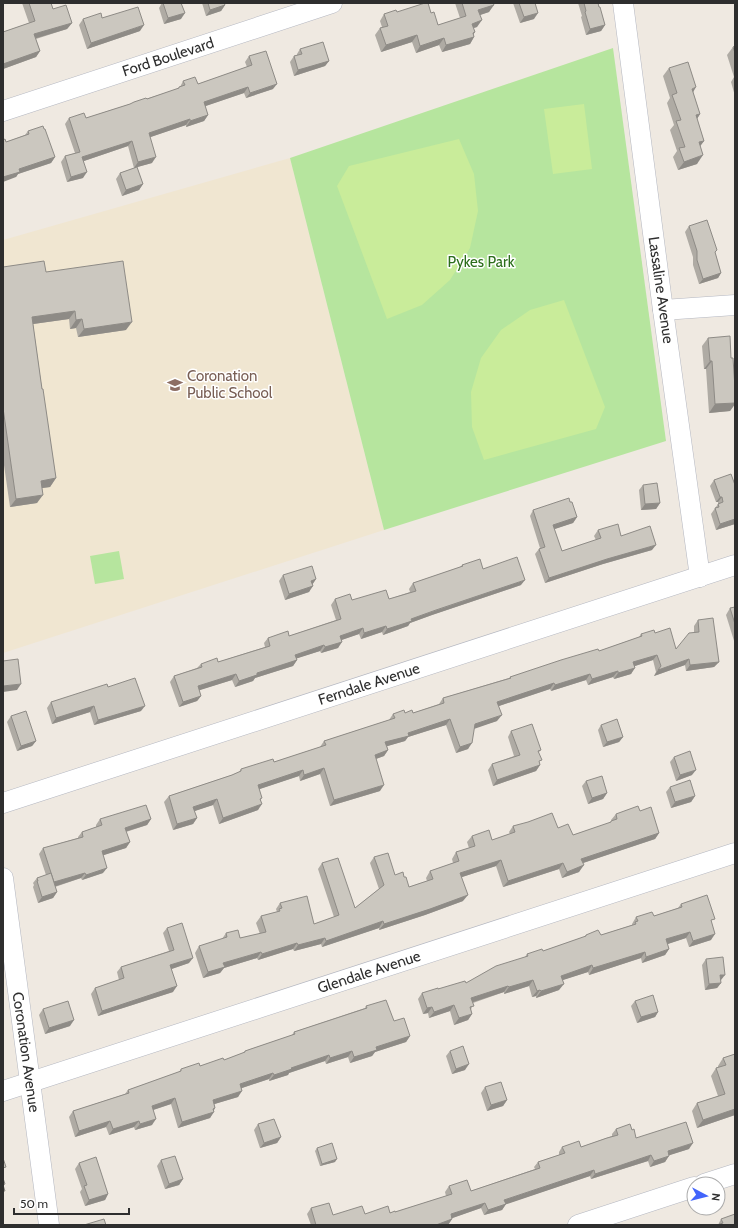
<svg xmlns="http://www.w3.org/2000/svg" width="738" height="1228" font-family="Cabin,sans-serif">
<style>
.education{fill:#f0e6d1}
.green{fill:#b6e59e}
.pitch{fill:#c9ec9a}
.lines{fill:none;stroke-linecap:round;stroke-linejoin:round}
.minor-casing{stroke:#b4b7c1;stroke-width:21}
.minor{stroke:#fff;stroke-width:20}
.wall{fill:#afaba4}
.shaded-wall{fill:#8e8b86}
.building{fill:#cbc7bf;stroke:#8e8b86}
.labels{text-anchor:middle;dominant-baseline:central;stroke-width:3;stroke-linejoin:round;paint-order:stroke}
.street-label{font-size:15px;fill:#2e2e2e;stroke:#fff}
.park-label{font-size:15px;fill:#2c6e1b;stroke:#fff}
.education-label{font-size:15px;fill:#785e54;stroke:#fff;text-anchor:start}
</style>
<rect width="100%" height="100%" fill="#efe9e1"/>
<path class="education" d="M290,158L384,530L3,653V240Z"/>
<g class="green">
<path d="M613,48L666,441L384,530L290,158Z"/>
<path d="M119,551L124,579L95,584L90,556Z"/>
</g>
<g class="pitch">
<path d="M584,104L592,169L553,174L544,109Z"/>
<path d="M459,139L474,174L478,211L470,248L450,280L422,305L387,319L337,186L349,166Z"/>
<path d="M564,300L605,407L596,429L484,460L472,427L471,392L481,358L501,330L530,310Z"/>
</g>
<g class="lines">
<g class="minor-casing">
<g id="minor">
<path d="M623,3L663,310L700,577"/>
<path d="M3,111L332,3"/>
<path d="M663,310L735,305"/>
<path d="M3,803L735,565"/>
<path d="M3,878L49,1225"/>
<path d="M3,1091L735,853"/>
<path d="M704,1184L735,1174"/>
<path d="M578,1225L694,1187"/>
</g>
</g>
<use href="#minor" class="minor"/>
</g>
<g class="wall">
<path d="M22,3H51L53,9L72,23L67,29L36,39L40,51L36,57L3,69V32L29,23Z"/>
<path d="M162,3H181V19L164,24L159,8Z"/>
<path d="M202,3H224L225,5L221,11L206,16Z"/>
<path d="M455,3H493L489,12L480,15L477,27L473,28L475,32L473,34L474,37L470,44L442,52L439,45L416,53L412,42L381,52L375,35L380,28L382,27L380,21L384,14L397,12L431,13L438,25L460,18Z"/>
<path d="M513,3H535L534,19L520,23Z"/>
<path d="M578,3H598L605,25L601,31L586,35L581,17L582,16Z"/>
<path d="M102,18L140,31L87,49L79,25L83,19Z"/>
<path d="M735,46V96L731,82L734,77L727,55L733,47Z"/>
<path d="M300,49L329,61L325,66L294,76L290,62L294,56L297,55V54Z"/>
<path d="M249,56L273,89L246,98L244,93L205,106L208,115L204,121L186,127V125L150,137L152,163L137,167L143,184L139,190L122,196L116,179L120,173L134,168L128,146L84,161L83,178L67,182L61,162L65,156L75,153L65,124L69,118H86L177,89L180,87L183,81L198,84L247,67L245,62Z"/>
<path d="M669,68L693,92L700,114L697,119L704,141L700,146L697,164L678,170L673,157L677,151L670,130L674,125L667,103L670,98L663,76Z"/>
<path d="M28,131L55,157L51,163L18,174L16,177L6,142L25,135Z"/>
<path d="M689,226L715,252L721,273L718,278L699,284L693,265V257L685,232Z"/>
<path d="M3,267L46,272L126,330L78,337L76,328L70,329L69,319L33,324L42,389L56,478L50,487L42,488L37,503L10,507L3,458Z"/>
<path d="M708,338L731,358L735,388V404L730,411L709,413L706,369H704L702,346Z"/>
<path d="M714,480L735,485V524L716,530L711,514L718,504V502H716L710,486Z"/>
<path d="M643,485L660,503L656,509L641,510L639,490Z"/>
<path d="M570,502L577,517L573,523L554,529L562,551L596,540L594,536L598,530L621,536L652,550L603,564L545,583L535,554L539,549L540,548L530,516L533,510Z"/>
<path d="M462,565L483,569L521,585L432,615L410,623L408,626L383,635L382,632L361,639L359,634L341,640L338,648L321,653L320,651L297,658V660L293,666L255,678L253,681L235,687L232,680L199,690L201,696L197,701L179,707L170,682L174,676L197,668L201,664L218,662L265,647L264,643L268,638L289,636L336,620L331,605L335,599L352,600L389,599L410,592L409,589L413,583L460,567Z"/>
<path d="M283,575L316,579L312,585L309,592L285,600L279,581Z"/>
<path d="M735,607V644L726,615L730,608Z"/>
<path d="M698,620L719,662L714,667L686,671L685,665L654,676L656,672L653,660L635,666L631,674L614,679L613,677L588,685L586,680L551,691L550,689L499,706L497,721L474,728L468,749L456,753L446,725L408,737L405,741L387,746L388,750L384,756L376,759L380,791L330,806L320,774L300,781L299,776L259,789L261,800L258,810L219,824L213,805L194,811L197,818L193,824L173,830L164,802L169,796L232,775L239,772L241,769L274,762L320,747L324,741L389,720L393,714L413,713L439,704L443,698L509,678L510,677L599,651L639,637L641,634L655,633L676,649L694,633V626Z"/>
<path d="M108,687L141,711L94,725L90,712L52,724L47,708L51,702Z"/>
<path d="M11,716L36,741L32,746L17,751L7,722Z"/>
<path d="M601,725L623,737L619,742L603,747L598,730Z"/>
<path d="M511,731L541,750L539,752V763L540,765L536,771L493,786L488,770L492,764L514,756L508,737Z"/>
<path d="M674,757L692,775L676,781L670,762Z"/>
<path d="M586,781L607,793L603,799L588,804L582,786Z"/>
<path d="M670,787L695,796L691,802L671,808L666,792Z"/>
<path d="M640,811L659,833L655,839L583,863L579,872L562,878L559,869L503,887L496,866L462,877L463,901L425,915L379,930V928L322,947L321,944L294,951L293,949L258,960L257,958L224,968L220,973L203,978L195,953L199,946L222,939L226,933L240,938L260,934L256,923L261,916L277,912L276,909L280,903L314,924L334,917L318,869L322,863L355,908L379,889L370,863L374,857L395,875L404,877L409,887L427,881L426,878L430,871L453,863L452,859L456,852L469,848L467,842L472,836L492,840L510,834L509,832L513,826L558,828L573,835L609,823L612,821L611,820L616,814Z"/>
<path d="M100,819H151L147,825L126,832L130,842L126,848L103,855V873L82,880L81,878L55,887L57,892L53,898L38,903L33,887L34,885L33,883L37,878L46,875L39,854L43,848L78,838V837L82,832L96,827V825Z"/>
<path d="M681,904L712,923L711,940L689,947L686,938L667,944L669,949L665,955L642,963L641,958L589,975L588,972L562,980L559,990L536,998V996L532,997L529,986L504,994V992L473,1003L471,1010L472,1014L468,1020L454,1025L450,1011L429,1018L428,1013L423,1014L418,999L422,993L466,983L525,957L527,954L543,951L584,937L586,935H601L632,925V924L636,917L654,916L678,908Z"/>
<path d="M167,928L189,963L171,969L173,992L98,1016L91,994L95,988L119,980L117,972L121,967L169,951L163,933Z"/>
<path d="M706,959L721,980H720L721,983L717,988L705,990L702,965Z"/>
<path d="M635,1001L658,1012L655,1017L637,1023L631,1006Z"/>
<path d="M366,1006L394,1021L410,1036L406,1042L375,1052L372,1056L350,1063L348,1057L326,1064L325,1061L289,1073L288,1075L269,1081V1079L242,1088L238,1097L214,1104L215,1108L210,1118L178,1128L171,1104L153,1110L152,1125L135,1130L134,1127L109,1135L106,1127L75,1137L69,1117L73,1111L125,1094L128,1090L179,1072L181,1069L200,1066L224,1060L243,1053L245,1051L292,1035L294,1032L365,1008Z"/>
<path d="M43,1009L70,1026L45,1034L39,1015Z"/>
<path d="M450,1051L465,1070L452,1074L446,1056Z"/>
<path d="M735,1054V1115L697,1128L692,1111L697,1103L718,1096L711,1076L716,1068L718,1067V1066L723,1058Z"/>
<path d="M485,1087L507,1100L503,1106L487,1111L481,1093Z"/>
<path d="M258,1124L281,1137L277,1143L260,1148L254,1130Z"/>
<path d="M616,1129L632,1130L636,1138L689,1149L669,1155L665,1162L650,1167L648,1161L591,1179L590,1176L506,1204L502,1210L484,1215L481,1208L452,1218V1219L448,1225H311L307,1214L311,1208L333,1215L365,1214L395,1212L446,1196L445,1192L449,1186L471,1191L535,1169L534,1167L538,1162L559,1155V1152L562,1147H581L612,1136V1134Z"/>
<path d="M317,1148L335,1162L320,1166L315,1151Z"/>
<path d="M161,1160L183,1179L179,1185L165,1189L157,1166Z"/>
<path d="M79,1163L108,1194L105,1200L85,1206L80,1192L82,1189L75,1169Z"/>
<path d="M721,1219L735,1225H718Z"/>
</g>
<g class="shaded-wall">
<path d="M225,5L221,11L206,16L210,10Z"/>
<path d="M494,5L489,12L474,17L478,10Z"/>
<path d="M185,13L181,19L164,24L168,18Z"/>
<path d="M538,13L534,19L520,23L524,17Z"/>
<path d="M482,20L477,27L467,30L472,24Z"/>
<path d="M72,23L67,29L30,40L34,34Z"/>
<path d="M144,25L140,31L87,49L91,43Z"/>
<path d="M605,25L601,31L586,35L590,29Z"/>
<path d="M475,32L471,38L474,37L470,44L442,52L446,45Z"/>
<path d="M417,35L412,42L381,52L386,45Z"/>
<path d="M444,38L439,45L416,53L420,46Z"/>
<path d="M40,51L36,57L3,69V64Z"/>
<path d="M329,61L325,66L294,76L298,70Z"/>
<path d="M277,84L273,89L246,98L250,93Z"/>
<path d="M248,87L244,93L200,108L204,102Z"/>
<path d="M696,87L691,96L692,89Z"/>
<path d="M700,114L695,122L696,115Z"/>
<path d="M208,115L204,121L186,127L190,121Z"/>
<path d="M190,119L186,125L145,139L149,133Z"/>
<path d="M132,141L128,146L78,163L82,157Z"/>
<path d="M704,141L698,149L699,142Z"/>
<path d="M703,155L697,164L678,170L684,162Z"/>
<path d="M55,157L51,163L18,174L16,177L3,182V177L19,169Z"/>
<path d="M156,157L152,163L134,168L138,162Z"/>
<path d="M87,172L83,178L67,182L71,177Z"/>
<path d="M143,184L139,190L122,196L126,190Z"/>
<path d="M721,273L718,278L699,284L703,279Z"/>
<path d="M75,311L69,319L26,325L32,317Z"/>
<path d="M82,319L76,328L70,329L76,320Z"/>
<path d="M132,322L126,330L78,337L84,329Z"/>
<path d="M710,361H712L706,369H704Z"/>
<path d="M735,403V404L730,411L709,413L715,404Z"/>
<path d="M56,478L50,487L35,489L41,481Z"/>
<path d="M43,495L37,503L10,507L16,499Z"/>
<path d="M720,497H722L718,502H716Z"/>
<path d="M660,503L656,509L641,510L645,504Z"/>
<path d="M577,517L573,523L549,531L553,525Z"/>
<path d="M735,519V524L716,530L720,524Z"/>
<path d="M656,545L652,550L603,564L545,583L549,578L607,559Z"/>
<path d="M316,579L312,585L311,581Z"/>
<path d="M525,580L521,585L432,615L410,623L408,626L383,635L387,629L411,619Z"/>
<path d="M313,586L309,592L285,600L289,594Z"/>
<path d="M386,626L382,632L361,639L364,633Z"/>
<path d="M363,628L359,634L336,642L340,636Z"/>
<path d="M342,642L338,648L321,653L325,647Z"/>
<path d="M324,645L320,651L292,660L295,655Z"/>
<path d="M657,655L653,660L629,668L633,662Z"/>
<path d="M689,659L685,665L654,676L658,670Z"/>
<path d="M297,660L293,666L255,678L253,681L235,687L239,681L257,673Z"/>
<path d="M719,662L714,667L686,671L690,665Z"/>
<path d="M635,668L631,674L614,679L618,673Z"/>
<path d="M618,671L613,677L588,685L592,679Z"/>
<path d="M236,674L232,680L194,692L198,686Z"/>
<path d="M590,674L586,680L551,691L555,685Z"/>
<path d="M554,683L550,689L493,708L497,702Z"/>
<path d="M21,684L17,690L3,692V686Z"/>
<path d="M201,696L197,701L179,707L183,702Z"/>
<path d="M94,706L90,712L52,724L56,718Z"/>
<path d="M145,706L141,711L94,725L98,720Z"/>
<path d="M502,715L497,721L471,730L475,724Z"/>
<path d="M450,719L446,725L408,737L405,741L381,748L385,742L408,733Z"/>
<path d="M623,737L619,742L603,747L607,742Z"/>
<path d="M36,741L32,746L17,751L21,746Z"/>
<path d="M472,743L468,749L456,753L460,747Z"/>
<path d="M388,750L384,756L370,761L375,755Z"/>
<path d="M540,765L536,771L493,786L497,780Z"/>
<path d="M324,768L320,774L300,781L304,775Z"/>
<path d="M303,770L299,776L254,791L258,785Z"/>
<path d="M696,770L692,775L676,781L680,775Z"/>
<path d="M384,785L380,791L330,806L334,800Z"/>
<path d="M607,793L603,799L588,804L592,798Z"/>
<path d="M695,796L691,802L671,808L675,802Z"/>
<path d="M217,799L213,805L189,813L193,807Z"/>
<path d="M262,804L258,810L219,824L223,818Z"/>
<path d="M197,818L193,824L173,830L177,824Z"/>
<path d="M151,819L147,825L121,833L125,828Z"/>
<path d="M659,833L655,839L577,865L581,859Z"/>
<path d="M130,842L126,848L98,857L102,851Z"/>
<path d="M501,860L496,866L456,879L460,873Z"/>
<path d="M563,863L559,869L503,887L508,881Z"/>
<path d="M584,865L579,872L562,878L567,872Z"/>
<path d="M107,868L103,873L82,880L86,875Z"/>
<path d="M85,873L81,878L50,888L54,882Z"/>
<path d="M57,892L53,898L38,903L42,897Z"/>
<path d="M468,895L463,901L425,915L379,930L384,924Z"/>
<path d="M383,921L379,928L322,947L326,941Z"/>
<path d="M690,932L686,938L662,946L666,939Z"/>
<path d="M715,934L711,940L689,947L693,941Z"/>
<path d="M325,938L321,944L294,951L298,945Z"/>
<path d="M297,943L293,949L258,960L262,954Z"/>
<path d="M669,949L665,955L642,963L646,957Z"/>
<path d="M261,952L257,958L224,968L220,973L203,978L208,972L223,963Z"/>
<path d="M645,952L641,958L589,975L593,968Z"/>
<path d="M193,958L189,963L166,971L170,965Z"/>
<path d="M592,965L588,972L557,982L561,976Z"/>
<path d="M720,975H725L721,980L716,981Z"/>
<path d="M533,980L529,986L504,994L509,987Z"/>
<path d="M721,983L717,988L705,990L709,984Z"/>
<path d="M564,984L559,990L536,998L541,991Z"/>
<path d="M177,986L173,992L98,1016L102,1011Z"/>
<path d="M508,986L504,992L467,1004L471,998Z"/>
<path d="M540,990L536,996L532,997L537,991Z"/>
<path d="M454,1005L450,1011L429,1018L434,1012Z"/>
<path d="M432,1007L428,1013L423,1014L427,1008Z"/>
<path d="M658,1012L655,1017L637,1023L641,1017Z"/>
<path d="M472,1014L468,1020L454,1025L459,1018Z"/>
<path d="M74,1020L70,1026L45,1034L49,1028Z"/>
<path d="M410,1036L406,1042L375,1052L372,1056L350,1063L354,1057L376,1047Z"/>
<path d="M352,1051L348,1057L326,1064L330,1058Z"/>
<path d="M329,1055L325,1061L289,1073L288,1075L269,1081L274,1075L291,1068Z"/>
<path d="M469,1064L465,1070L452,1074L456,1069Z"/>
<path d="M273,1073L269,1079L236,1090L240,1084Z"/>
<path d="M242,1091L238,1097L208,1106L213,1100Z"/>
<path d="M175,1098L171,1104L147,1112L152,1106Z"/>
<path d="M507,1100L503,1106L487,1111L491,1105Z"/>
<path d="M215,1108L212,1113L214,1112L210,1118L178,1128L182,1122Z"/>
<path d="M735,1109V1115L697,1128L703,1120Z"/>
<path d="M156,1119L152,1125L135,1130L140,1124Z"/>
<path d="M110,1121L106,1127L75,1137L79,1131Z"/>
<path d="M139,1121L134,1127L109,1135L113,1129Z"/>
<path d="M281,1137L277,1143L260,1148L264,1143Z"/>
<path d="M693,1143L689,1149L664,1157L668,1151Z"/>
<path d="M651,1155L648,1161L591,1179L595,1174Z"/>
<path d="M669,1156L665,1162L650,1167L654,1161Z"/>
<path d="M337,1159L335,1162L320,1166L322,1164Z"/>
<path d="M594,1170L590,1176L501,1206L504,1200Z"/>
<path d="M183,1179L179,1185L165,1189L169,1184Z"/>
<path d="M108,1194L105,1200L85,1206L89,1200Z"/>
<path d="M485,1203L481,1208L447,1220L451,1214Z"/>
<path d="M506,1204L502,1210L484,1215L488,1210Z"/>
<path d="M452,1219L448,1225H436Z"/>
</g>
<g class="building">
<path d="M29,3H51L53,9L66,5L72,23L34,34L40,51L3,64V32L35,21Z"/>
<path d="M163,3H181L185,13L168,18Z"/>
<path d="M208,3H224L225,5L210,10Z"/>
<path d="M425,3H428L431,13L434,12L438,25L466,16L462,3H493L494,5L478,10L482,20L472,24L475,32L473,33L474,37L446,45L444,38L420,46L417,35L386,45L380,28L388,26L384,14L396,10L397,12Z"/>
<path d="M519,3H535L538,13L524,17Z"/>
<path d="M584,3H598L599,7H600L605,25L590,29L585,12L586,11Z"/>
<path d="M138,7L144,25L91,43L83,19L101,13L102,18Z"/>
<path d="M323,42L329,61L298,70L294,56L302,54L300,49Z"/>
<path d="M735,46V53L733,47Z"/>
<path d="M266,51L277,84L250,93L248,87L204,102L208,115L190,121V119L149,133L156,157L138,162L132,141L82,157L87,172L71,177L65,156L80,152L69,118L84,113L86,118L130,104L134,102L146,98L147,99L179,88V87L185,85L183,81L195,77L198,84L252,65L249,56Z"/>
<path d="M688,62L696,87L692,89L700,114L696,115L704,141L699,142L703,155L684,162L679,148L685,147L676,121L681,120L672,95L677,93L669,68Z"/>
<path d="M43,126L44,129H45L55,157L19,169L20,172L3,177V140L5,139L6,142L29,134L28,131Z"/>
<path d="M137,167L143,184L126,190L120,173Z"/>
<path d="M707,220L717,250L715,252L721,273L703,279L697,260V251L689,226Z"/>
<path d="M44,261L46,272L123,261L132,322L84,329L82,319L76,320L75,311L32,317L42,389H43L56,478L41,481L43,495L16,499L3,408V267Z"/>
<path d="M730,336L731,358H733L735,388V403L715,404L712,361H710L708,338Z"/>
<path d="M731,474L735,485V519L720,524L715,508L719,507L718,504L723,502L722,497H720L714,480Z"/>
<path d="M657,483L660,503L645,504L643,485Z"/>
<path d="M569,498L570,502H572L577,517L553,525L562,551L601,538L598,530L618,524L621,536L650,526L656,545L607,559L549,578L539,549L545,547L533,510Z"/>
<path d="M517,557L525,580L436,610L411,619L412,621L387,629L386,626L364,633L363,628L340,636L342,642L325,647L324,645L295,655L297,660L257,673V675L239,681L236,674L198,686L201,696L183,702L174,676L202,667L201,664L217,658L218,662L270,646L268,638L288,631L289,636L341,619L335,599L350,594L352,600L386,590L389,599L416,591L413,583L463,566L462,565L480,559L483,569Z"/>
<path d="M312,566L316,579L311,581L313,586L289,594L283,575Z"/>
<path d="M735,607V624L730,608Z"/>
<path d="M713,618L719,662L690,665L689,659L658,670L661,666L657,655L633,662L635,668L618,673V671L592,679L590,674L555,685L554,683L497,702L502,715L475,724L472,743L460,747L450,719L408,733L409,736L385,742L388,750L375,755L384,785L334,800L324,768L304,775L303,770L258,785L262,798L260,799L262,804L223,818L217,799L193,807L197,818L177,824L169,796L232,775L241,771V769L273,759L274,762L326,745L324,741L395,718L393,714L404,710L405,713L412,710L413,713L444,703L443,698L511,678L510,677L561,660L598,649L599,651L642,636L641,634L654,630L655,633L670,628L676,649L689,633L699,632L698,620Z"/>
<path d="M18,659L21,684L3,686V661Z"/>
<path d="M135,678L145,706L98,720L94,706L56,718L51,702L107,684L108,687Z"/>
<path d="M26,711L36,741L21,746L11,716Z"/>
<path d="M617,719L623,737L607,742L601,725Z"/>
<path d="M532,724L541,750L538,751L542,760L539,761L540,765L497,780L492,764L520,755L511,731Z"/>
<path d="M690,751L696,770L680,775L674,757Z"/>
<path d="M602,776L607,793L592,798L586,781Z"/>
<path d="M690,780L695,796L675,802L670,787Z"/>
<path d="M146,805L151,819L125,828L130,842L102,851L107,868L86,875L85,873L54,882L43,848L83,837L82,832L102,825L100,819Z"/>
<path d="M638,806L640,811L651,807L659,833L581,859L584,865L567,872L563,863L508,881L501,860L460,873L468,895L430,909L384,924L383,921L326,941L325,938L298,945L297,943L262,954L261,952L223,963L225,967L208,972L199,946L227,937L226,933L238,930L240,938L266,932L261,916L280,911L279,909L282,908L280,903L307,896L314,924L339,915L322,863L338,858L355,908L384,885L374,857L388,853L395,875L403,872L404,877H406L409,887L433,879L430,871L459,861L456,852L475,846L472,836L489,830L492,840L515,832L513,826L528,822L552,813L558,828L568,824L573,835L611,822V821L617,819L616,814Z"/>
<path d="M51,873L57,892L42,897L37,881H38L37,878Z"/>
<path d="M707,895L715,919L711,920L715,934L693,941L690,932L666,939L669,949L646,957L645,952L593,968L592,965L561,976L564,984L541,991L540,990L537,991L533,980L509,987L508,986L471,998L474,1006L470,1007L472,1014L459,1018L454,1005L434,1012L432,1007L427,1008L422,993L438,988V989L465,981L466,983L496,966L528,956L527,954L542,949L543,951L586,936V935L598,930L601,935L636,924L635,922L638,921L636,917L652,912L654,916L682,907L681,904Z"/>
<path d="M182,923L193,958L170,965L177,986L102,1011L95,988L124,978L121,967L174,950L167,928Z"/>
<path d="M723,957L725,975H720L721,983L709,984L706,959Z"/>
<path d="M653,995L658,1012L641,1017L635,1001Z"/>
<path d="M386,1000L394,1021L404,1018L410,1036L376,1047L377,1050L354,1057L352,1051L330,1058L329,1055L291,1068L292,1069L274,1075L273,1073L240,1084L242,1091L213,1100L215,1108L213,1109L214,1112L182,1122L175,1098L152,1106L156,1119L140,1124L139,1121L113,1129L110,1121L79,1131L73,1111L129,1093L128,1090L181,1071V1069L199,1063L200,1066L223,1058L224,1060L245,1052V1051L295,1034L294,1032L367,1008L366,1006Z"/>
<path d="M68,1001L74,1020L49,1028L43,1009Z"/>
<path d="M463,1046L469,1064L456,1069L450,1051Z"/>
<path d="M735,1054V1109L703,1120L697,1103L725,1094L716,1068L726,1065L723,1058Z"/>
<path d="M501,1082L507,1100L491,1105L485,1087Z"/>
<path d="M274,1119L281,1137L264,1143L258,1124Z"/>
<path d="M686,1122L693,1143L668,1151L669,1156L654,1161L651,1155L595,1174L594,1170L504,1200L506,1204L488,1210L485,1203L451,1214L452,1219L436,1225H316L311,1208L329,1203L333,1215L362,1206L365,1214L388,1206L390,1213L395,1211V1212L452,1194L449,1186L467,1180L471,1191L540,1168L538,1162L565,1153L562,1147L579,1141L581,1147L607,1138L618,1135L616,1129L630,1124L632,1130L634,1129L636,1138Z"/>
<path d="M332,1143L337,1159L322,1164L317,1148Z"/>
<path d="M175,1156L183,1179L169,1184L161,1160Z"/>
<path d="M96,1157L108,1194L89,1200L84,1186L87,1185L79,1163Z"/>
<path d="M3,1158L6,1167L3,1168Z"/>
<path d="M3,1178L5,1184L3,1185L5,1191H3Z"/>
<path d="M735,1214V1225H717L723,1223L721,1219Z"/>
<path d="M104,1219L106,1225H84Z"/>
</g>
<defs>
<g id="school-bare" transform="scale(1.2)"><path d="M0-5L7-2L0 1L-7-2ZM-4 1L0 2.5L4 1V4Q0 6-4 4Z" fill="#8d6e63" stroke="#fff" stroke-width="2.5" paint-order="stroke"/></g>
</defs>
<g fill-rule="evenodd">
<use href="#school-bare" x="175" y="385"/>
</g>
<g class="labels">
<g class="street-label">
<text transform="translate(168 57) rotate(-18)">Ford Boulevard</text>
<text transform="translate(661 290) rotate(82)">Lassaline Avenue</text>
<text transform="translate(369 684) rotate(-18)">Ferndale Avenue</text>
<text transform="translate(369 972) rotate(-18)">Glendale Avenue</text>
<text transform="translate(26 1052) rotate(82)">Coronation Avenue</text>
</g>
<g class="park-label">
<text x="481" y="262">Pykes Park</text>
</g>
<g class="education-label">
<text x="187" y="376">Coronation<tspan x="187" dy="17">Public School</tspan></text>
</g>
</g>
<rect width="738" height="1228" fill="none" stroke="#2e2e2e" stroke-width="8"/>
<g transform="translate(706 1196) rotate(97)"><circle r="19" fill="#ffffff" stroke="#ababab"/>
<path d="M0-3L7 15L0 10L-7 15Z" fill="#4264fb"/>
<text y="-6" font-size="11" font-weight="bold" text-anchor="middle" fill="#2e2e2e">N</text>
</g>
<path d="M14 1208v6h115v-6" fill="none" stroke="#2e2e2e" stroke-width="2"/>
<text x="20" y="1208" font-size="12" fill="#2e2e2e" stroke="#ffffff" stroke-width="3" paint-order="stroke">50 m</text>
</svg>
